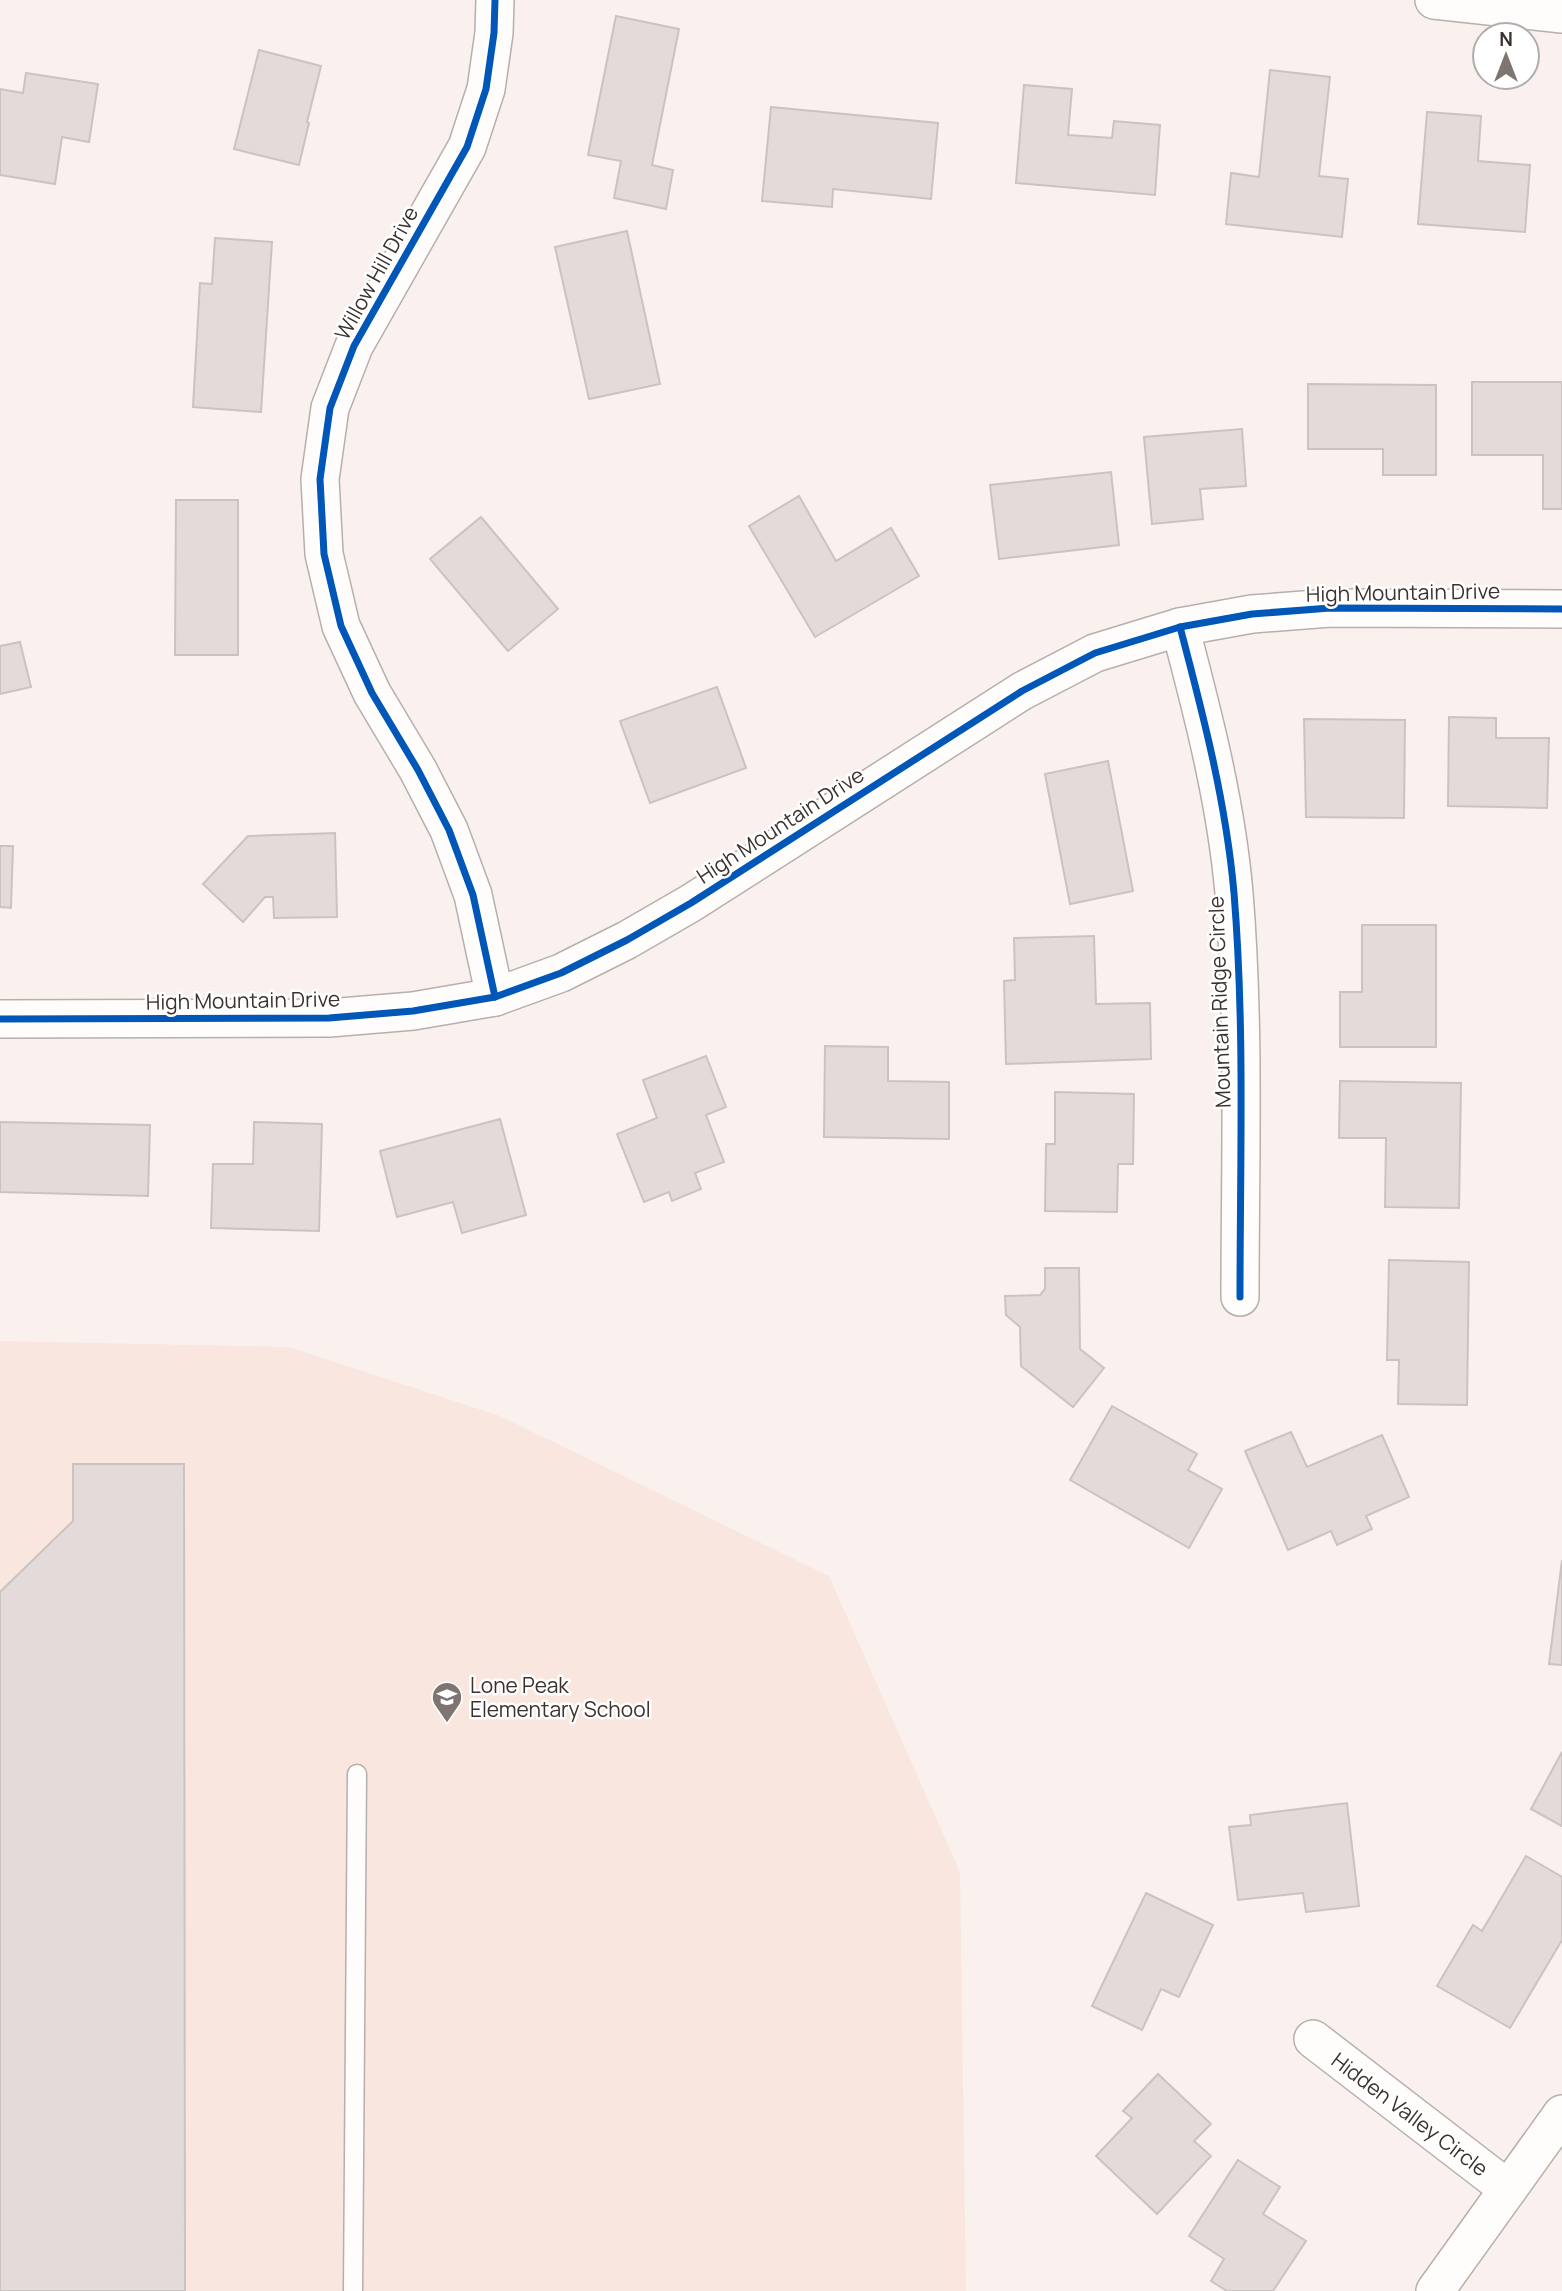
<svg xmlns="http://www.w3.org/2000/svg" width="1562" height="2291" font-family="Manrope,sans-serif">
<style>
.built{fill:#f8e6df}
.building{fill:#e4dada;stroke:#cbc3c1;stroke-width:2}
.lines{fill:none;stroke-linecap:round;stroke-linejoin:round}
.service-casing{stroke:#b7afac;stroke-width:21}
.minor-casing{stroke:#b7afac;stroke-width:40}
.service{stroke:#fefdfc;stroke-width:18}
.minor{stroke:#fefdfc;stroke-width:37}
.cycleway-casing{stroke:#fff;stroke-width:11}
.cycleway{stroke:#0057b8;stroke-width:7}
.labels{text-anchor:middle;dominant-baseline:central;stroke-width:5;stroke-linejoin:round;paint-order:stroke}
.street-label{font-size:21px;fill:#3b322f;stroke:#fff}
.poi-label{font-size:21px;fill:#3b322f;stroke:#fff;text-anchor:start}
</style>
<rect width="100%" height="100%" fill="#faf1ee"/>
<path class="built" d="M0,1341L289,1347L500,1416L829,1576L960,1872L966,2291H0Z"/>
<g class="building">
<path d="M616,16L679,29L652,165L673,170L666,209L614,198L621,161L588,155Z"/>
<path d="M259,50L321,66L307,122L309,123L299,165L234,149Z"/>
<path d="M1270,70L1330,77L1319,176L1348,179L1342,237L1226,224L1231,173L1259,177Z"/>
<path d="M26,73L98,84L89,142L62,137L55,184L0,175V89L23,93Z"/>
<path d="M1024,85L1072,89L1068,135L1112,138L1114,121L1160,125L1155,195L1016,183Z"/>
<path d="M771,107L938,123L931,199L833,189L832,207L762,201Z"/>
<path d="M1427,112L1481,116L1478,161L1530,165L1525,232L1418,224Z"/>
<path d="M627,231L660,384L589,399L555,247Z"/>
<path d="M215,238L272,242L261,412L193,407L200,283L212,284Z"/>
<path d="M1472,382H1562V509H1543V455H1472Z"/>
<path d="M1308,384L1436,385V475H1383V449H1308Z"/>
<path d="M1242,429L1246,486L1200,489L1203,519L1152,524L1144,437Z"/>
<path d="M1111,472L1119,545L999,559L990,485Z"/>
<path d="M799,496L836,561L891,528L919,576L815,637L749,526Z"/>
<path d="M176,500H238V655H175Z"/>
<path d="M481,517L558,609L508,651L430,559Z"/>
<path d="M20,642L31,687L0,694V646Z"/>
<path d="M717,687L746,768L650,803L620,721Z"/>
<path d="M1449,717L1496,718V738H1549L1547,808L1448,806Z"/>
<path d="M1304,719L1405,720L1404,818L1306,817Z"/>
<path d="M1108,761L1133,891L1070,904L1045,774Z"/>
<path d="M335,833L337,917L274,918L273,897H265L243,922L203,884L248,836Z"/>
<path d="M0,846H13L11,908L0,907Z"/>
<path d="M1362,925H1436V1047H1340V992H1362Z"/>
<path d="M1094,936L1096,1004L1150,1003L1151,1059L1006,1064L1004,981L1015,980L1014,938Z"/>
<path d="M825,1046L888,1047V1081L949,1082V1139L824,1137Z"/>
<path d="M706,1056L726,1107L706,1115L724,1162L695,1173L701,1189L672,1201L669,1192L644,1202L617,1134L657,1118L643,1080Z"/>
<path d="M1340,1081L1461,1083L1459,1208L1385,1207L1386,1138H1339Z"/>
<path d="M1055,1092L1134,1094L1133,1164H1118L1117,1212L1045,1211L1046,1144H1055Z"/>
<path d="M500,1119L526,1215L462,1233L453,1202L397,1217L380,1151Z"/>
<path d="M0,1122L150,1125L148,1196L0,1192Z"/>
<path d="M254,1122L322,1124L319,1231L211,1228L213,1164H253Z"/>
<path d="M1389,1260L1469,1262L1467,1405L1398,1404L1399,1360H1387Z"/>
<path d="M1045,1268H1079L1080,1349L1104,1368L1073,1407L1021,1366L1020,1327L1006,1315L1005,1296L1040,1295L1045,1289Z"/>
<path d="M1112,1406L1197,1454L1188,1470L1222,1489L1189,1548L1070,1480Z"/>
<path d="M1291,1432L1307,1467L1382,1435L1409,1497L1366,1516L1372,1529L1337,1545L1331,1531L1288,1550L1245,1451Z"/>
<path d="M73,1464H184L185,2291H0V1592L73,1521Z"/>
<path d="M1562,1560V1665L1549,1664Z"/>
<path d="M1562,1752V1826L1531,1809Z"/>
<path d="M1347,1803L1359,1906L1306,1912L1303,1893L1238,1900L1229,1827L1251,1825L1250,1815Z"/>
<path d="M1526,1856L1562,1877V1940L1510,2028L1437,1986L1473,1925L1482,1931Z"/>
<path d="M1146,1893L1213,1925L1179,1997L1161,1989L1142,2030L1092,2006Z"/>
<path d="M1158,2074L1211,2124L1194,2141L1211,2156L1157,2214L1096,2156L1132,2118L1123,2111Z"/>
<path d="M1238,2160L1280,2187L1263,2214L1306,2241L1273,2291H1227L1211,2281L1224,2259L1189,2236Z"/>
</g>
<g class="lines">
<g class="service-casing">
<path id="service" d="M353,2291L357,1774"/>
</g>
<g class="minor-casing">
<g id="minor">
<path d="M495,0L494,33L486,89L467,147L354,346L330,408L320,479L324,554L341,626L372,693L418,770L449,830L473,895L495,997"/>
<path d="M1434,0L1562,14"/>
<path d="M1180,627C1203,714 1226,802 1234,893C1245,1027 1240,1163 1240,1297"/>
<path d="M0,1019L329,1018L413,1011L495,997L561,973L627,940L691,903L1022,691L1095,653L1180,627L1252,614L1330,608L1562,609"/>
<path d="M1313,2039L1508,2189"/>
<path d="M1435,2291L1562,2114"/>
</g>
</g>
<use href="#service" class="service"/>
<use href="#minor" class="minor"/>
<g class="cycleway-casing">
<g id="cycleway">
<path d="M495,0L494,33L486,89L467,147L354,346L330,408L320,479L324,554L341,626L372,693L418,770L449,830L473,895L495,997"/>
<path d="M1180,627C1203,714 1226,802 1234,893C1245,1027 1240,1163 1240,1297"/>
<path d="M0,1019L329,1018L413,1011L495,997L561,973L627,940L691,903L1022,691L1095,653L1180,627L1252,614L1330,608L1562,609"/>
</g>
</g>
<use href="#cycleway" class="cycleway"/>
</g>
<defs>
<g id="school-pin" transform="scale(1.575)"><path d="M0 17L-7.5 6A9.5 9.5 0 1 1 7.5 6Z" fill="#7e7572" stroke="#fff"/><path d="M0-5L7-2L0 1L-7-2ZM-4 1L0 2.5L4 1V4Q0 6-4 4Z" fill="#fff"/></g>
</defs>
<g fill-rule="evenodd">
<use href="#school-pin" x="447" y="1697"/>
</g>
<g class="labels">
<g class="street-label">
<text transform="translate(376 273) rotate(-61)">Willow Hill Drive</text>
<text transform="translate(1403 592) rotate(-1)">High Mountain Drive</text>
<text transform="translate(780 825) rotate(-33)">High Mountain Drive</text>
<text transform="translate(243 1000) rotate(-1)">High Mountain Drive</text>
<text transform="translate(1219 1002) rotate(-92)">Mountain Ridge Circle</text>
<text transform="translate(1410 2114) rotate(37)">Hidden Valley Circle</text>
</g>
<g class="poi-label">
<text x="470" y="1685">Lone Peak<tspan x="470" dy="24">Elementary School</tspan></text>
</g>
</g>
<g transform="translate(1506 56)"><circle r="33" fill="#ffffff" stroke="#b1adac" stroke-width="2"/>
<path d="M0-5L12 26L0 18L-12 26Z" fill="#7e7572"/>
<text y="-10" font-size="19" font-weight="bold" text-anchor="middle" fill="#3b322f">N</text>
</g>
</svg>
